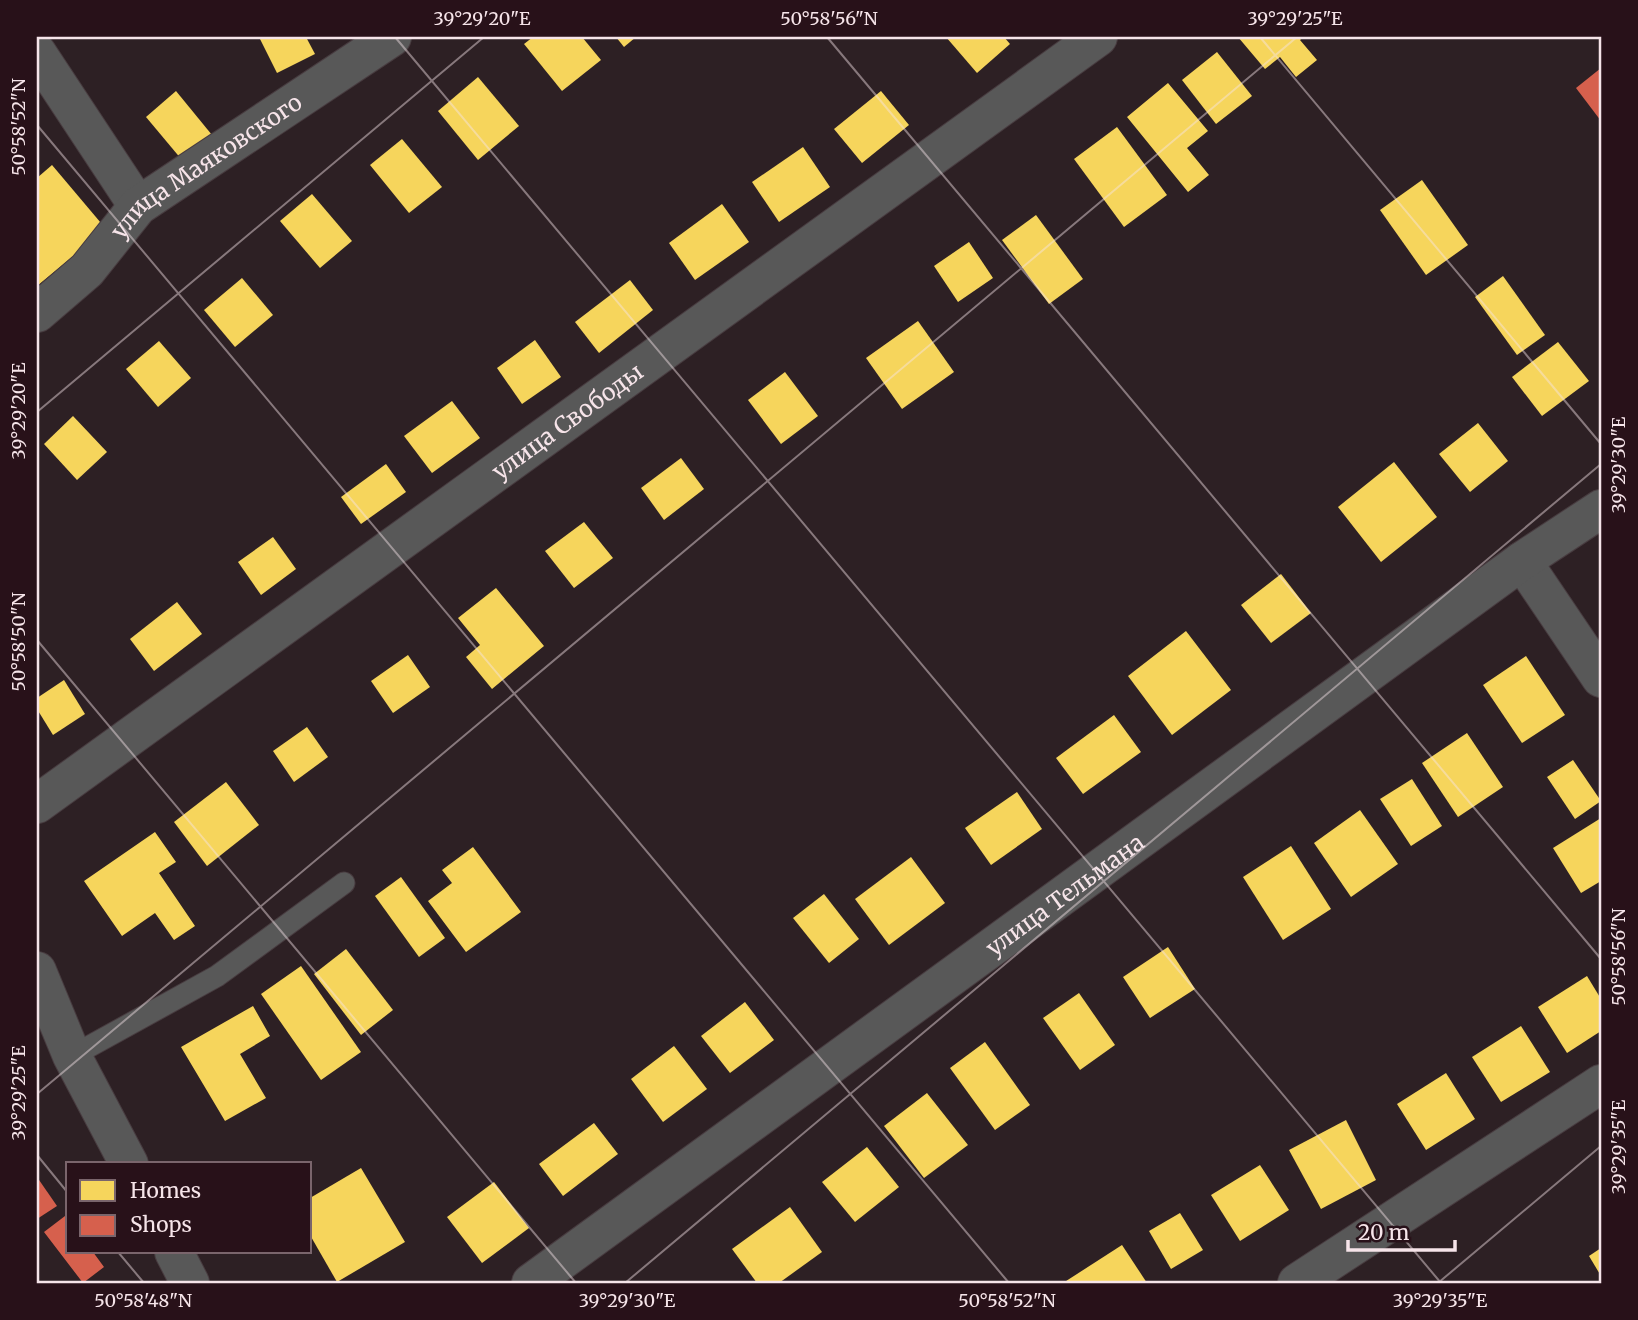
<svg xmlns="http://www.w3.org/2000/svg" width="1638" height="1320" font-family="Merriweather,serif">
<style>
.homes{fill:#f6d55c}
.shops{fill:#d6604d}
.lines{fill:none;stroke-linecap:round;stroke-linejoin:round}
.service-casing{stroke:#483c40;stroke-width:23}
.minor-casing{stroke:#483c40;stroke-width:40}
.tertiary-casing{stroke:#483c40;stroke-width:40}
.service{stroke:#585858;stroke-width:21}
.minor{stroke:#585858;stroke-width:38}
.tertiary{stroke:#585858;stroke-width:38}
.ticks{fill:none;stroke:#f6e4e9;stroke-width:2;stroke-opacity:0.45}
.labels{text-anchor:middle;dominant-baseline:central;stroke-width:7;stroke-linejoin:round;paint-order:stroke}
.street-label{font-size:23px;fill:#f6e4e9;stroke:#281119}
.neatline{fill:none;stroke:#f6e4e9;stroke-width:2.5}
.ticks-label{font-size:18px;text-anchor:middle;fill:#f6e4e9}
</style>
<rect width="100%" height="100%" fill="#2d2024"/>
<g class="homes">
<path d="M259,37H306L315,54L277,73Z"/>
<path d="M533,37H582L601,60L562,91L524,44Z"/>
<path d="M616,37H636L624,47Z"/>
<path d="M946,37H1004L1010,44L977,73Z"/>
<path d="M1238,37H1303L1300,40L1317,60L1296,77L1280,57L1265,69Z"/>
<path d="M1217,52L1252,96L1216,124L1182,80Z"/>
<path d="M478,77L519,126L478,160L438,111Z"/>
<path d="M1168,83L1208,131L1187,148L1209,175L1188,192L1127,117Z"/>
<path d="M176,91L212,135L182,160L146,117Z"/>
<path d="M881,91L909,125L862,163L834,129Z"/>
<path d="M1117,127L1167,195L1124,227L1074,159Z"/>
<path d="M402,139L442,187L409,213L370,165Z"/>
<path d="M803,147L830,187L779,222L752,182Z"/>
<path d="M52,165L106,229L37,286V178Z"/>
<path d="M1422,180L1468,245L1426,275L1380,210Z"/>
<path d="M312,194L352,241L320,268L280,221Z"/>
<path d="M722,204L749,242L695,280L669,243Z"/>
<path d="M1036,215L1083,279L1049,304L1002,240Z"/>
<path d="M969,242L993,278L958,302L934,266Z"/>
<path d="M1503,276L1545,335L1517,355L1475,297Z"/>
<path d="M242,278L273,315L235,347L204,310Z"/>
<path d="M630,280L653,310L599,353L575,322Z"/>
<path d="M918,321L954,372L902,409L866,358Z"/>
<path d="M535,340L561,377L522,404L497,368Z"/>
<path d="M159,341L191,378L158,407L126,369Z"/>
<path d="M1558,342L1589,381L1542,416L1512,377Z"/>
<path d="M785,372L818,416L781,444L748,400Z"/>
<path d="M452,401L480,438L432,473L404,436Z"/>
<path d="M73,416L107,452L77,480L44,444Z"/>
<path d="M1478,423L1508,461L1470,492L1439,454Z"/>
<path d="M681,458L704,489L664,520L641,488Z"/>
<path d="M1394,462L1437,517L1381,562L1338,507Z"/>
<path d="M386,464L406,492L361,524L341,497Z"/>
<path d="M584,522L613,558L574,588L545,551Z"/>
<path d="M273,537L296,569L261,595L238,562Z"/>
<path d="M1281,574L1311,613L1271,643L1241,605Z"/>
<path d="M496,588L544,646L492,689L466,657L480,645L458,618Z"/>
<path d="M177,602L202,634L154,671L130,639Z"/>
<path d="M1186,631L1231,690L1172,735L1128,676Z"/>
<path d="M408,655L430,687L393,713L371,681Z"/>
<path d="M1526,656L1565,715L1522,743L1483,685Z"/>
<path d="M64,680L85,714L53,735L37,709V698Z"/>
<path d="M1114,715L1141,752L1083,794L1056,758Z"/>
<path d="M307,727L328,757L294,782L273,751Z"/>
<path d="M1467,733L1503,787L1458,817L1422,763Z"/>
<path d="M1573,760L1601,801L1575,819L1547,777Z"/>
<path d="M1412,779L1442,826L1411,846L1380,799Z"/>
<path d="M226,782L259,825L207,866L174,822Z"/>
<path d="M1017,792L1042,829L991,865L965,828Z"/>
<path d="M1360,810L1398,864L1351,897L1314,843Z"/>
<path d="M1601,818V881L1581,893L1553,848Z"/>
<path d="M155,832L176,862L159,873L195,926L174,940L155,913L122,936L84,881Z"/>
<path d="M1291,846L1331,909L1283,940L1243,877Z"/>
<path d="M473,847L521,912L466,952L428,901L452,883L442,870Z"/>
<path d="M911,857L945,903L889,945L855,899Z"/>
<path d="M401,877L445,938L419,957L375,896Z"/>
<path d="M824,894L859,939L829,963L793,918Z"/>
<path d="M1168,947L1195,989L1150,1018L1123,977Z"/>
<path d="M346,949L393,1010L361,1035L314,974Z"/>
<path d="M301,966L361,1052L321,1080L261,994Z"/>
<path d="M1587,976L1601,999V1031L1567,1053L1538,1007Z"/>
<path d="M1079,993L1115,1045L1080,1070L1043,1018Z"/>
<path d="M745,1002L774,1040L730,1073L701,1036Z"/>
<path d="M253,1006L270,1036L240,1054L266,1098L225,1121L181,1047Z"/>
<path d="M1521,1026L1550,1072L1501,1102L1472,1057Z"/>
<path d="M985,1042L1030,1105L995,1130L950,1068Z"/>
<path d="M674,1046L707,1089L663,1122L631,1079Z"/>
<path d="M1446,1073L1475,1119L1426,1150L1397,1104Z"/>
<path d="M927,1093L968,1145L924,1178L884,1126Z"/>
<path d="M1346,1120L1376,1180L1321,1209L1289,1150Z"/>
<path d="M594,1123L618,1154L563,1196L539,1164Z"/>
<path d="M867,1147L899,1187L855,1222L822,1182Z"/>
<path d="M1260,1165L1289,1210L1240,1241L1211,1195Z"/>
<path d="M361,1168L405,1242L337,1282L310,1235V1198Z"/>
<path d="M494,1182L529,1228L482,1263L447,1217Z"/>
<path d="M790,1207L822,1252L779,1283H757L732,1249Z"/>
<path d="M1180,1213L1203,1250L1171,1269L1149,1231Z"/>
<path d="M1122,1245L1147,1283H1063Z"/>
<path d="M1601,1248V1276L1589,1256Z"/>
</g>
<g class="shops">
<path d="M1601,68V121L1576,88Z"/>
<path d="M37,1177L57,1206L37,1219Z"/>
<path d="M65,1216L68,1220V1252H93L104,1267L83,1283L44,1232Z"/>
</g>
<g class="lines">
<g class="service-casing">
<path id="service" d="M72,1056L217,976L344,883"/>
</g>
<g class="minor-casing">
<g id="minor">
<path d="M37,53L138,206"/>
<path id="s1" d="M37,313L87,270L138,206L392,37"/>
<path d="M1522,561L1601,678"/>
<path id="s2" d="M37,804L1098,37"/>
<path d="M1297,1283L1601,1084"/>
</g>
</g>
<g class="tertiary-casing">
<g id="tertiary">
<path d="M37,971L72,1056L129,1164"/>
<path d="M174,1252L190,1283"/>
<path id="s3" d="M531,1283L1522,561L1601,509"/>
</g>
</g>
<use href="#service" class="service"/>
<use href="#minor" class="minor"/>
<use href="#tertiary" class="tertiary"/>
</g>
<path class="ticks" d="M395,37L1441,1283M827,37L1601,959M1260,37L1601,444M37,125L1009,1283M37,412L484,37M37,640L576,1283M37,1094L1297,37M37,1155L68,1193M118,1252L144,1283M625,1283L1601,464M1438,1283L1601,1146"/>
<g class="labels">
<g class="street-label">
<text stroke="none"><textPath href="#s1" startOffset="226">улица Маяковского</textPath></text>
<text stroke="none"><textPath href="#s2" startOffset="654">улица Свободы</textPath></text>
<text stroke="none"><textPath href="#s3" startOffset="660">улица Тельмана</textPath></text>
</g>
</g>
<rect width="1638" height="1320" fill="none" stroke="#281119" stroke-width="77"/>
<rect x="66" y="1162" width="245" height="91" fill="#281119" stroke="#7a656c" stroke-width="2"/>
<rect x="80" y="1180" width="35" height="21" fill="#f6d55c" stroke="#7a656c" stroke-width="2"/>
<text x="130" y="1198" font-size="21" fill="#f6e4e9">Homes</text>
<rect x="80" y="1215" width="35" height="21" fill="#d6604d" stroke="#7a656c" stroke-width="2"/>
<text x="130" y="1232" font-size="21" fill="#f6e4e9">Shops</text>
<path d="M1348 1240v10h107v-10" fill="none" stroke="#f6e4e9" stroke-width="3.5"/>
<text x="1358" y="1240" font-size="21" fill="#f6e4e9" stroke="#281119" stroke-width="5" paint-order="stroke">20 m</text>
<rect x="38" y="38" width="1562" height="1244" class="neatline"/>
<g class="ticks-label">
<text x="482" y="25">39°29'20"E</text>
<text x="829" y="25">50°58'56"N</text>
<text x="1295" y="25">39°29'25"E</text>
<text transform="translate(19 127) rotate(-90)" y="6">50°58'52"N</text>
<text transform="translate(19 411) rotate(-90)" y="6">39°29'20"E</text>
<text transform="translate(1619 465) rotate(-90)" y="6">39°29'30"E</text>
<text transform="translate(19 642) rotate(-90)" y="6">50°58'50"N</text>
<text transform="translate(1619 957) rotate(-90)" y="6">50°58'56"N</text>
<text transform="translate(19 1093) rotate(-90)" y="6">39°29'25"E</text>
<text transform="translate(1619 1147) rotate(-90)" y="6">39°29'35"E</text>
<text x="143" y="1307">50°58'48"N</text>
<text x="627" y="1307">39°29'30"E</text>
<text x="1007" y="1307">50°58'52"N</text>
<text x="1440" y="1307">39°29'35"E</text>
</g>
</svg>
